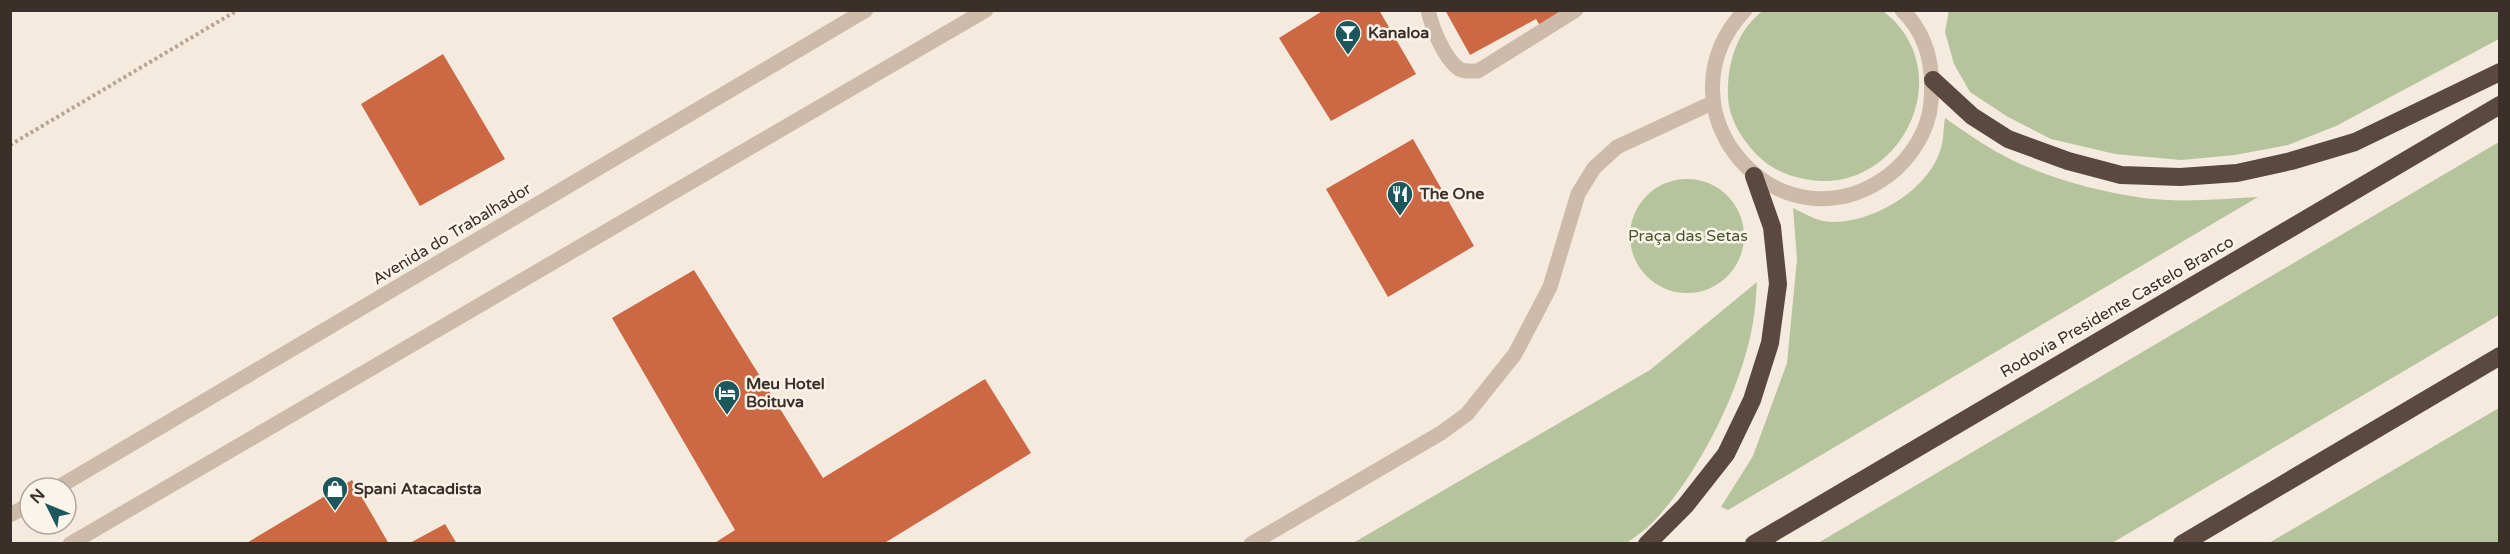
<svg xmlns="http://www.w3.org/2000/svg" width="2510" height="554" font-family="'Varela Round',sans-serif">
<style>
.green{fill:#b6c49d}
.building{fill:#cc6944}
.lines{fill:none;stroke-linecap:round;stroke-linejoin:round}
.path{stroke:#b9a493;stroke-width:4;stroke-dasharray:3 3;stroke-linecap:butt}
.minor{stroke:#cdbaa9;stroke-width:15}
.highway{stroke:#5b4940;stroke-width:18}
.labels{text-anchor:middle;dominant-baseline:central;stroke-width:5;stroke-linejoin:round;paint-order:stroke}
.poi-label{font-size:16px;font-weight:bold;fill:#3a2f29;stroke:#fbf4eb;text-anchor:start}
.street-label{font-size:16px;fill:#3a2f29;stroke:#fbf4eb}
.park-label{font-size:16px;fill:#47592b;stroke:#fbf4eb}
</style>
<rect width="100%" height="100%" fill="#f4eade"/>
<g class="green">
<path d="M1764,10L1883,11C1965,74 1895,206 1796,177C1781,173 1768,166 1757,155C1742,139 1728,118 1728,95C1727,64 1737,29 1764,10Z"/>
<path d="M1949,10L2499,11V39L2336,126L2288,145L2235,155L2181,160L2115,154L2051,139L2008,117L1970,92L1954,64L1945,32Z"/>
<path d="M1945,118C1961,129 1978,141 1995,151C2039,176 2094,191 2143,198C2181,203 2221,199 2258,197L1728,510L1721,507L1753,456L1787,363L1797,259L1793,208C1802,212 1813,219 1823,221C1866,228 1927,192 1940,151C1944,141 1943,128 1945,118Z"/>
<path d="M2499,142V315L2112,543H1818Z"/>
<circle cx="1687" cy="236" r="57"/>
<path d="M1757,282C1756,297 1755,313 1752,328C1740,391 1699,473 1655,520C1647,529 1636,536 1627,543H1353L1650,370Z"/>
<path d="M2499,408V543H2269Z"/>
</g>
<g class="building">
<path d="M1324,10H1379L1416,74L1331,121L1279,38Z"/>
<path d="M1445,10H1570L1542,29L1536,19L1470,55Z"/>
<path d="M443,54L505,159L420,206L361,104Z"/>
<path d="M1413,139L1474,246L1388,297L1326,189Z"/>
<path d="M694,270L823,478L985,379L1031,453L883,544H713L735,530L612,318Z"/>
<path d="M352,480L389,544H245Z"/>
<path d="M445,524L457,544H408Z"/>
</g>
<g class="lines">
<path class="path" d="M10,145L238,10"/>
<g class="minor">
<path d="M1428,10C1432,28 1444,58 1459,69C1465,72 1472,71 1478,71L1576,10"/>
<path d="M1745,10C1651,111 1780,256 1889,175C1911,158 1929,130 1931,102C1934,69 1928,35 1902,10"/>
<path d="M57,488L866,10"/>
<path d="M10,515L30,504"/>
<path d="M70,544L986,10"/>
<path d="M1251,544L1441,433L1467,414L1515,354L1550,287L1578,194L1594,168L1617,147L1712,103"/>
</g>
<g class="highway">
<path d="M1933,80L1972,116L2008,139L2068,161L2121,175L2180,177L2237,173L2291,161L2355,142L2500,72"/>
<path d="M1647,544L1685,506L1726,454L1752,400L1770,343L1778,284L1772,227L1754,176"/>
<path d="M1754,544L2500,105"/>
<path d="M2182,544L2500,356"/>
</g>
</g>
<defs>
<g id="bar-pin" transform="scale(1.35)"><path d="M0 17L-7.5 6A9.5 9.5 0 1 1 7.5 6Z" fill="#1c575e" stroke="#fbf4eb"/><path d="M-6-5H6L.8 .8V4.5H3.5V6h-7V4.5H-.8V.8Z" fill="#fff"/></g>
<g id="restaurant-pin" transform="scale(1.35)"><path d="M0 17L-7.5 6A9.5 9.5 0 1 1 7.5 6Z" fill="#1c575e" stroke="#fbf4eb"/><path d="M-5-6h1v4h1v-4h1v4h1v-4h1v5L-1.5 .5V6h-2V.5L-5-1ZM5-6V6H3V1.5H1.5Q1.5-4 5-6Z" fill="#fff"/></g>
<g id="hotel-pin" transform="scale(1.35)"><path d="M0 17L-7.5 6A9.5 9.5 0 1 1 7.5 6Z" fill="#1c575e" stroke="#fbf4eb"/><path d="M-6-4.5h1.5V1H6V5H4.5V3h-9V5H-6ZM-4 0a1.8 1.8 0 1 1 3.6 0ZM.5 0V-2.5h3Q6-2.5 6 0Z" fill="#fff"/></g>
<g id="shop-pin" transform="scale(1.35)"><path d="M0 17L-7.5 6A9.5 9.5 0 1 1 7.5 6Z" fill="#1c575e" stroke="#fbf4eb"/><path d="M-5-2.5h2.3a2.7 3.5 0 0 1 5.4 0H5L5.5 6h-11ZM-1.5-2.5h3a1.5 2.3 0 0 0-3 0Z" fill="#fff"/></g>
</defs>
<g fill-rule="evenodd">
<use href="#bar-pin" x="1348" y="33"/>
<use href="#restaurant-pin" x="1400" y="194"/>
<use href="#hotel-pin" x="727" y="393"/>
<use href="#shop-pin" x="335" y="489"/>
</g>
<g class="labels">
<g class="poi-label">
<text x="1368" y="33">Kanaloa</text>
<text x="1420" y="194">The One</text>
<text x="746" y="384">Meu Hotel<tspan x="746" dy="18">Boituva</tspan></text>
<text x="354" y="489">Spani Atacadista</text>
</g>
<g class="street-label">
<text transform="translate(452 234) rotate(-31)">Avenida do Trabalhador</text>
<text transform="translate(2117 307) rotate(-30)">Rodovia Presidente Castelo Branco</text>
</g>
<g class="park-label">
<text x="1688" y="236">Praça das Setas</text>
</g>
</g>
<rect width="2510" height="554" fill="none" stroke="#3a2f29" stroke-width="24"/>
<g transform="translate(48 506) rotate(313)"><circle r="28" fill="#fbf4eb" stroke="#aea59d" stroke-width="1.5"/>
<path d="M0-4.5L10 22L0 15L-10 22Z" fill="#1c575e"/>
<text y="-9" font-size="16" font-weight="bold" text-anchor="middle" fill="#3a2f29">N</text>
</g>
</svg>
